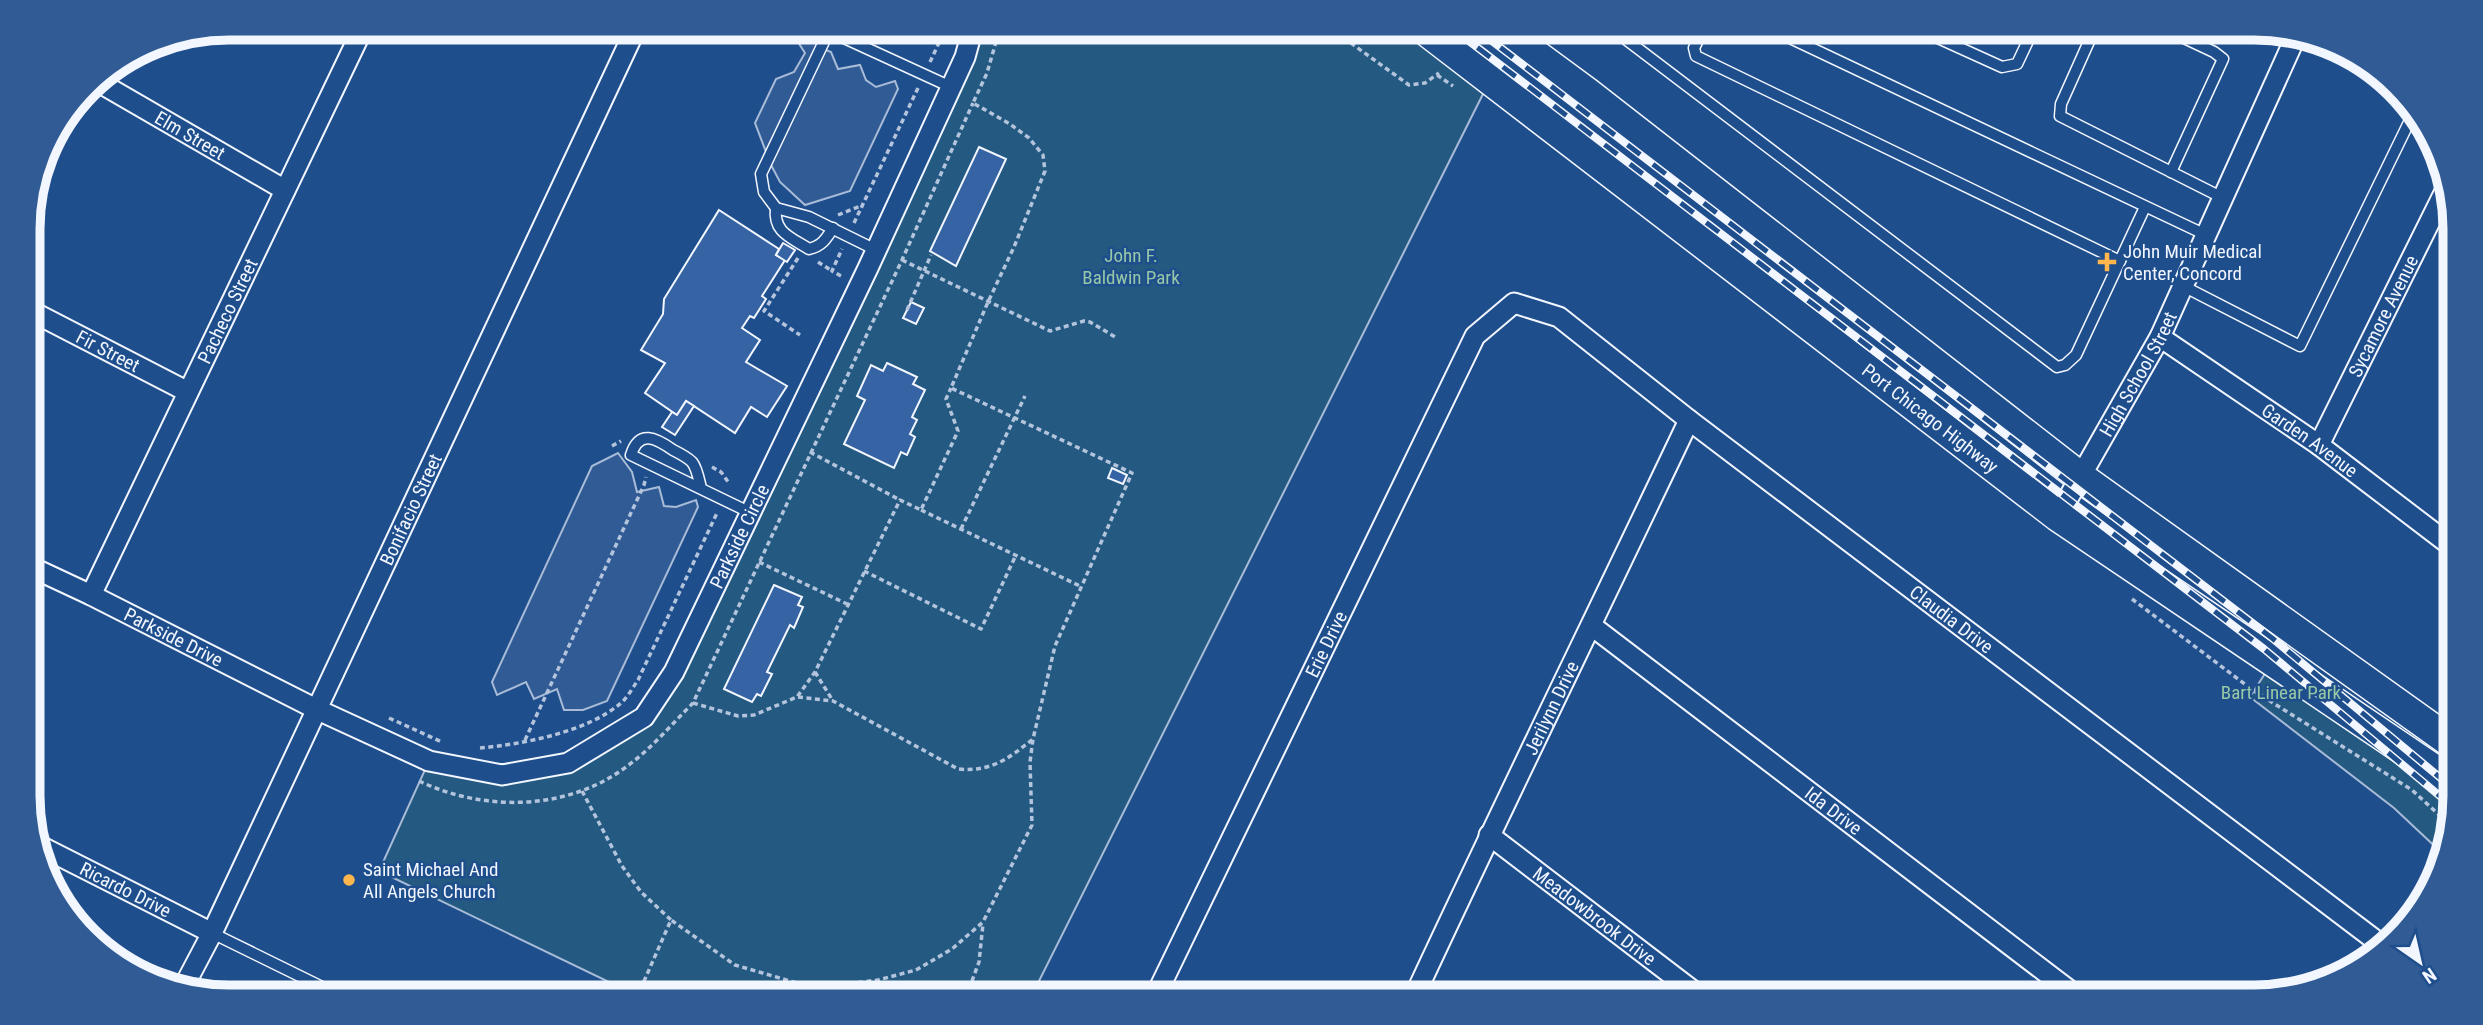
<svg xmlns="http://www.w3.org/2000/svg" width="2483" height="1025" font-family="'Roboto Condensed',sans-serif">
<style>
.green{fill:#245a82;stroke:#a8bbd7;stroke-width:2}
.parking{fill:#305b95;stroke:#a8bbd7;stroke-width:2}
.building{fill:#3563a3;stroke:#f2f6ff;stroke-width:2}
.lines{fill:none;stroke-linecap:round;stroke-linejoin:round}
.lane-casing{stroke:#f2f6ff;stroke-width:13}
.street-casing{stroke:#f2f6ff;stroke-width:23}
.primary-casing{stroke:#f2f6ff;stroke-width:33}
.path{stroke:#b3c4dc;stroke-width:3.5;stroke-dasharray:5 3.5;stroke-linecap:butt}
.lane{stroke:#1f4e8c;stroke-width:10}
.street{stroke:#1f4e8c;stroke-width:19}
.primary{stroke:#1f4e8c;stroke-width:30}
.rail-casing{stroke:#f2f6ff;stroke-width:8}
.rail{stroke:#1f4e8c;stroke-width:5;stroke-dasharray:16;stroke-linecap:butt}
.poi-dot{fill:#ffb74d;stroke:#1f4e8c;stroke-width:2.5}
.labels{text-anchor:middle;dominant-baseline:central;stroke-width:5;stroke-linejoin:round;paint-order:stroke}
.street-label{font-size:19px;fill:#f2f6ff;stroke:#1f4e8c}
.poi-label{font-size:19px;fill:#f2f6ff;stroke:#1f4e8c;text-anchor:start}
.park-label{font-size:19px;fill:#97c8a6;stroke:#1f4e8c}
.rim{fill:none;stroke:#f2f6ff;stroke-width:9}
</style>
<rect width="100%" height="100%" fill="#1f4e8c"/>
<g class="green">
<path d="M973,28H1423L1490,80L1031,997H640L379,871L429,761L502,775L568,763L644,717Z"/>
<path d="M2275,658L2453,807L2443,854L2394,808L2250,697Z"/>
</g>
<g class="parking">
<path d="M802,28H828L819,47L831,52L838,69L860,65L866,80L876,87L895,81L898,89L850,191L805,205L780,182L771,165L755,123L776,79L794,72L805,53L796,39Z"/>
<path d="M618,453L632,472L637,492L659,487L664,506L676,507L696,500L698,507L607,701L583,710H564L557,689L534,699L526,682L497,695L492,682L592,466Z"/>
</g>
<g class="building">
<path d="M979,147L1006,159L956,266L930,251Z"/>
<path d="M719,210L779,249L776,255L785,260L762,296L766,299L754,318L750,316L742,328L760,340L746,362L787,386L767,417L751,407L735,433L686,401L677,415L645,393L665,363L641,350L663,314L664,299Z"/>
<path d="M783,243L795,250L787,262L776,255Z"/>
<path d="M911,302L924,308L916,324L903,318Z"/>
<path d="M887,363L917,377L913,384L925,390L912,417L917,420L910,434L915,437L907,455L901,452L894,468L844,444L865,400L857,396L871,365L883,371Z"/>
<path d="M686,401L694,406L675,435L662,427L672,412L677,415Z"/>
<path d="M1112,468L1127,475L1123,484L1108,478Z"/>
<path d="M774,585L802,597L798,605L803,607L794,628L790,625L767,672L772,674L761,696L757,694L752,702L724,689Z"/>
</g>
<g class="lines">
<g class="lane-casing">
<g id="lane">
<path d="M1611,28L2057,367L2065,365L2076,355L2145,207"/>
<path d="M1704,28L1694,48L1696,56L2120,261"/>
<path d="M1769,28L2206,235"/>
<path d="M1916,28L2002,67L2017,64L2034,28"/>
<path d="M2095,28L2061,104L2060,116L2223,198"/>
<path d="M2163,28L2214,52L2223,59L2171,172"/>
<path d="M776,208C773,232 790,237 809,249C822,246 826,239 833,228"/>
<path d="M876,250L809,217L776,208L764,192L761,174L829,31L951,87"/>
<path d="M2183,286L2300,346L2415,110"/>
<path d="M701,488C699,480 697,468 692,462C687,457 679,453 673,450C656,438 639,429 631,455L749,512"/>
<path d="M212,933L324,988L332,997"/>
</g>
</g>
<g class="street-casing">
<g id="street">
<path id="s1" d="M95,80L285,190"/>
<path id="s2" d="M29,310L188,392"/>
<path id="s3" d="M2160,337L2319,445L2454,548"/>
<path id="s4" d="M2319,445L2447,187"/>
<path id="s5" d="M2058,516L2160,337L2296,36"/>
<path id="s6" d="M29,566L91,595L316,709L429,761L502,775L568,763L644,717L674,672L868,268L965,57L973,28"/>
<path id="s7" d="M91,595L363,28"/>
<path id="s8" d="M1592,626L2078,997"/>
<path id="s9" d="M1489,835L1701,997"/>
<path id="s10" d="M40,846L212,933"/>
<path id="s11" d="M183,988L212,933L636,28"/>
<path id="s12" d="M1155,997L1475,336L1514,303L1559,317L1689,420L2383,946"/>
<path id="s13" d="M1414,997C1504,803 1598,612 1689,420"/>
</g>
</g>
<g class="primary-casing">
<g id="primary">
<path id="s14" d="M1423,28L2058,516L2455,784"/>
<path d="M1499,28L1586,92L2080,477L2455,745"/>
</g>
</g>
<g class="path">
<path d="M1330,28L1409,85L1425,83L1439,73"/>
<path d="M930,62L946,28"/>
<path d="M1437,75L1453,86"/>
<path d="M838,215L863,205"/>
<path d="M854,223L918,88"/>
<path d="M798,258L764,311L800,335"/>
<path d="M902,260L1050,331L1084,321L1090,322L1117,338"/>
<path d="M818,262L832,271"/>
<path d="M841,276L832,271L842,249"/>
<path d="M907,310L931,255"/>
<path d="M612,446L621,441"/>
<path d="M810,452L900,500"/>
<path d="M712,467L721,472L729,483"/>
<path d="M921,510L1080,586"/>
<path d="M961,529L1025,396"/>
<path d="M759,562L847,604"/>
<path d="M864,571L981,629L1016,555"/>
<path d="M2132,599L2254,691L2412,790L2449,824"/>
<path d="M815,672L833,701"/>
<path d="M798,697L833,701L958,769C991,772 1008,759 1033,739"/>
<path d="M693,703L738,716L754,715L797,697L815,672L900,500L921,510L958,431L946,399L951,388"/>
<path d="M389,718L442,742"/>
<path d="M525,740L644,485L646,477"/>
<path d="M480,748C524,744 587,732 621,703C628,697 633,687 638,680L717,513"/>
<path d="M419,781C484,812 567,811 626,767C651,749 671,725 693,703L902,260L973,103"/>
<path d="M582,791L622,866L641,892L671,920"/>
<path d="M814,988L820,997"/>
<path d="M637,997L671,920L735,965L814,988L878,980L916,970L952,949L983,922L1032,825L1030,762L1033,739L1055,646L1132,473L951,388L988,302L1014,247L1045,171L1043,155L1029,138L1010,124L973,103L987,73L1000,28"/>
<path d="M966,997L979,962L983,924"/>
</g>
<use href="#lane" class="lane"/>
<use href="#street" class="street"/>
<use href="#primary" class="primary"/>
<g class="rail-casing">
<g id="rail">
<path d="M1452,28L2264,649L2453,807"/>
<path d="M1475,28L2272,638L2455,790"/>
</g>
</g>
<use href="#rail" class="rail"/>
</g>
<g class="poi-dot">
<path d="M2103.5 251.5h7v7h7v7h-7v7h-7v-7h-7v-7h7z"/>
<circle cx="349" cy="880" r="7"/>
</g>
<g class="labels">
<g class="street-label">
<text stroke="none"><textPath href="#s1" startOffset="110">Elm Street</textPath></text>
<text stroke="none"><textPath href="#s7" startOffset="315">Pacheco Street</textPath></text>
<text stroke="none"><textPath href="#s4" startOffset="144">Sycamore Avenue</textPath></text>
<text stroke="none"><textPath href="#s2" startOffset="89">Fir Street</textPath></text>
<text stroke="none"><textPath href="#s5" startOffset="163">High School Street</textPath></text>
<text stroke="none"><textPath href="#s14" startOffset="640">Port Chicago Highway</textPath></text>
<text stroke="none"><textPath href="#s3" startOffset="182">Garden Avenue</textPath></text>
<text stroke="none"><textPath href="#s11" startOffset="530">Bonifacio Street</textPath></text>
<text stroke="none"><textPath href="#s6" startOffset="880">Parkside Circle</textPath></text>
<text stroke="none"><textPath href="#s12" startOffset="1328">Claudia Drive</textPath></text>
<text stroke="none"><textPath href="#s6" startOffset="161">Parkside Drive</textPath></text>
<text stroke="none"><textPath href="#s12" startOffset="392">Erie Drive</textPath></text>
<text stroke="none"><textPath href="#s13" startOffset="320">Jerilynn Drive</textPath></text>
<text stroke="none"><textPath href="#s8" startOffset="304">Ida Drive</textPath></text>
<text stroke="none"><textPath href="#s10" startOffset="96">Ricardo Drive</textPath></text>
<text stroke="none"><textPath href="#s9" startOffset="133">Meadowbrook Drive</textPath></text>
</g>
<g class="poi-label">
<text x="2123" y="251">John Muir Medical<tspan x="2123" dy="22">Center, Concord</tspan></text>
<text x="363" y="869">Saint Michael And<tspan x="363" dy="22">All Angels Church</tspan></text>
</g>
<g class="park-label">
<text x="1131" y="255">John F.<tspan x="1131" dy="22">Baldwin Park</tspan></text>
<text x="2281" y="692">Bart Linear Park</text>
</g>
</g>
<path d="M0 0H2483V1025H0ZM229 40H2254A189 189 0 0 1 2443 229V796A189 189 0 0 1 2254 985H229A189 189 0 0 1 40 796V229A189 189 0 0 1 229 40Z" fill="#305b95" fill-rule="evenodd"/>
<path class="rim" d="M229 40H2254A189 189 0 0 1 2443 229V796A189 189 0 0 1 2254 985H229A189 189 0 0 1 40 796V229A189 189 0 0 1 229 40Z"/>
<g transform="translate(2420 962) rotate(146)" stroke="#1f4e8c" stroke-width="5" paint-order="stroke">
<path d="M0-5L12 26L0 18L-12 26Z" fill="#f2f6ff"/>
<text y="-10" font-size="19" font-weight="bold" text-anchor="middle" fill="#f2f6ff">N</text>
</g>
</svg>
